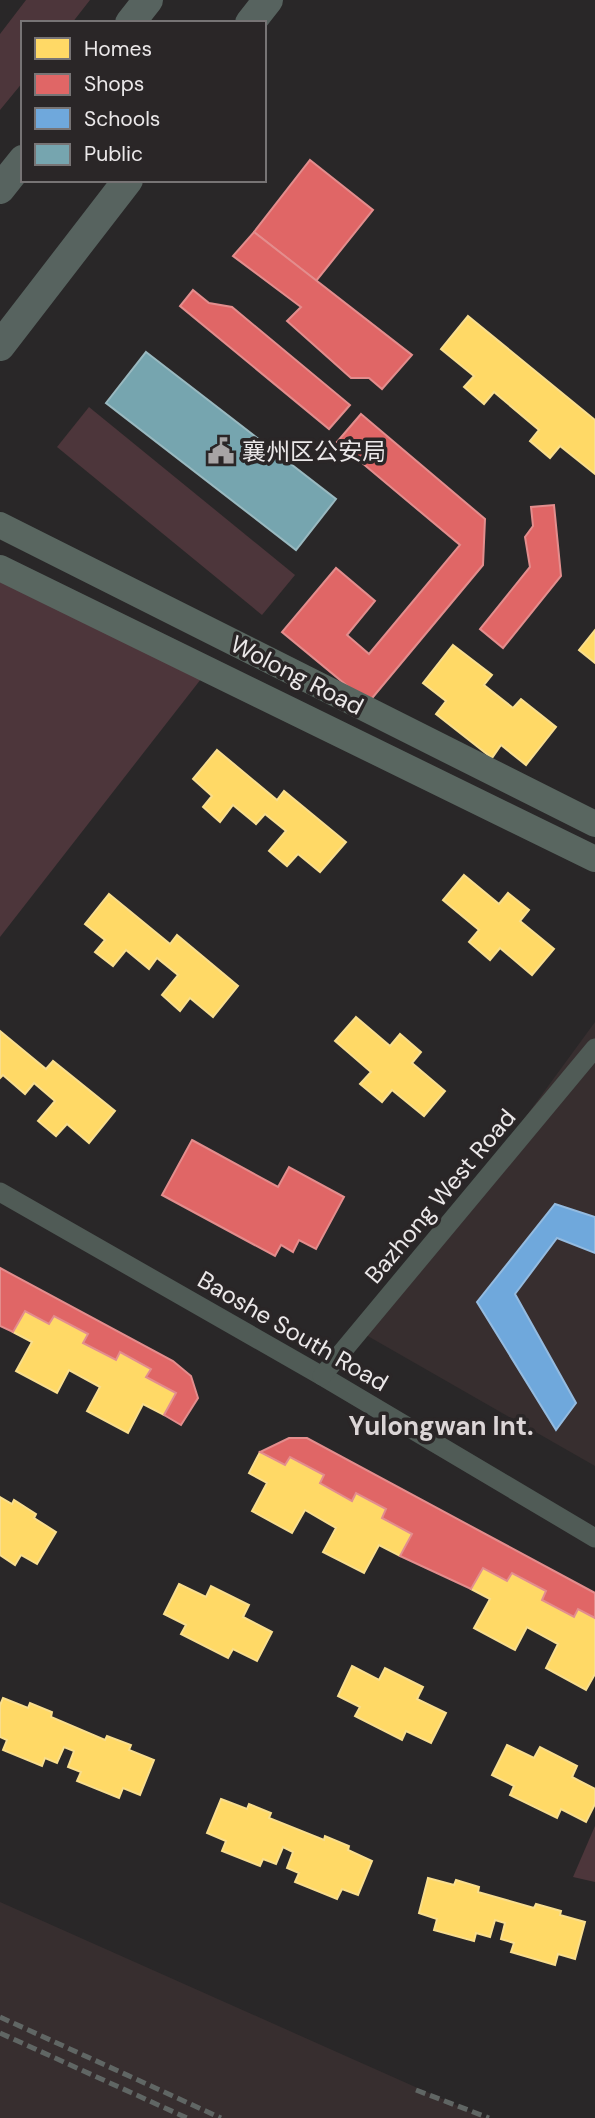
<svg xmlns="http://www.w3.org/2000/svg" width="595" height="2118" font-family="'DM Sans','Noto Sans SC',sans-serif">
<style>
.built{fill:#372e2f}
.green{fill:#4d363b}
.homes{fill:#ffd966;stroke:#f9de8d;stroke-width:2}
.shops{fill:#e06666;stroke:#e38d8d;stroke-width:2}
.schools{fill:#6fa8dc;stroke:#94bbe0;stroke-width:2}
.public{fill:#76a5af;stroke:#99b9c0;stroke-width:2}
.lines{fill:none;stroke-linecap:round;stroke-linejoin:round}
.street{stroke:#505b56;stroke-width:19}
.secondary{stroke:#596660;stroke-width:26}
.primary{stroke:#57635f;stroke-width:30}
.rail{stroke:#606664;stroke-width:5;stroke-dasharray:10 5;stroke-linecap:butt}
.labels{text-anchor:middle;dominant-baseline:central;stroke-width:7;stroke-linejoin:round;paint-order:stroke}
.poi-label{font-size:24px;fill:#ebe8e9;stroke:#2a2627;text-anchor:start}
.street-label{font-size:24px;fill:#ebe8e9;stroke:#2a2627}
.neighbourhood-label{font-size:26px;font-weight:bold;fill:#dbd5d6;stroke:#2a2627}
</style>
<rect width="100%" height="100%" fill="#292728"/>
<g class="built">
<path d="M595,1022V1466L366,1335Z"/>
<path d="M0,1902L485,2118H0Z"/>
</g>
<g class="green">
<path d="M26,0H90L72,23H23V82L0,110V34Z"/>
<path d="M89,407L295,575L262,615L57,447Z"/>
<path d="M0,568L208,670L0,937Z"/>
<path d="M595,1826V1882L573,1877Z"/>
</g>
<g class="homes">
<path d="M468,316L595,420V474L560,446L550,458L530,441L539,430L494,392L484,404L464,387L474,376L441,349Z"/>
<path d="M595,630V663L579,650Z"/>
<path d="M453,645L492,675L484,685L513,708L521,699L556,727L526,765L501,745L492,758L436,714L446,701L423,683Z"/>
<path d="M217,750L277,800L284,791L346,842L320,872L298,854L287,866L269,851L286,831L265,814L256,824L233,805L220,822L203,807L212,796L193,779Z"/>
<path d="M464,875L499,904L508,893L529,910L520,921L554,949L532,975L500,948L490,960L469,942L479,930L443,900Z"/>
<path d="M109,894L170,944L177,935L238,986L213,1017L190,998L180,1011L162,995L178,975L157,958L149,969L126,950L113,966L95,952L105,940L85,924Z"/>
<path d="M356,1017L390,1046L400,1034L421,1052L412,1063L445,1091L424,1116L392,1090L382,1102L360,1084L371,1072L335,1041Z"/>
<path d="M0,1031L46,1069L53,1061L115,1111L89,1143L67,1124L56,1136L38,1121L55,1101L34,1083L25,1094L3,1075L0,1078Z"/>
<path d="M25,1311L49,1324L54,1316L88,1334L83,1343L116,1360L120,1352L151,1369L146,1377L176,1393L164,1415L143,1404L128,1433L87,1411L100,1387L69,1370L57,1393L16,1371L32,1342L13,1332Z"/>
<path d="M260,1452L285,1465L290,1457L324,1475L320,1483L352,1501L356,1493L386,1509L382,1518L412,1534L400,1556L379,1545L364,1573L323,1552L336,1528L305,1510L292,1533L252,1511L267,1483L249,1473Z"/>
<path d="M0,1497L12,1504L14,1500L36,1514L34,1518L56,1532L37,1564L21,1555L15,1565L0,1555Z"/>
<path d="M483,1568L507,1581L512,1573L546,1591L542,1600L574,1617L578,1609L595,1618V1674L586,1690L546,1668L558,1644L527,1627L515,1650L474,1628L490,1599L471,1589Z"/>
<path d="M179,1584L206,1597L211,1586L249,1605L243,1617L272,1632L257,1661L233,1649L228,1658L181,1634L186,1625L164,1614Z"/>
<path d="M352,1666L379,1680L385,1668L423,1687L417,1699L446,1713L431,1743L406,1731L402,1740L355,1716L360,1707L338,1696Z"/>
<path d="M3,1698L28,1708L30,1703L52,1712L51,1717L105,1740L107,1736L131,1745L129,1750L154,1760L140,1795L123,1788L119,1798L77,1781L81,1772L68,1767L74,1751L64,1747L57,1763L45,1758L42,1766L3,1750L7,1740L0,1737V1705Z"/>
<path d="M507,1745L534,1758L540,1747L577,1766L572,1777L595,1789V1804L586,1822L561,1809L557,1818L510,1795L514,1786L492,1775Z"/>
<path d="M221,1799L247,1809L249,1804L271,1813L269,1818L324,1840L325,1836L349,1846L348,1850L372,1861L358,1895L342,1889L337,1899L295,1882L299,1873L287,1868L293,1852L283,1847L276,1864L263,1859L260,1866L222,1851L226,1841L207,1833Z"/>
<path d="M428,1878L454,1885L456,1880L479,1887L478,1892L534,1908L536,1904L561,1911L560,1915L585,1922L575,1959L558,1954L555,1965L511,1952L514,1943L501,1939L505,1923L495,1920L490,1937L476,1933L474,1941L434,1930L437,1919L419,1913Z"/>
</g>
<g class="shops">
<path d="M310,160L373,210L316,281L254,232Z"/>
<path d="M254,232L412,355L382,389L369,378H351L287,321L301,307L233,256Z"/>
<path d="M193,290L209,303L232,307L350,405L329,429L180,306Z"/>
<path d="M361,414L485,519L483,565L368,703L282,632L336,568L375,601L347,635L369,654L460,545L337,442Z"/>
<path d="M554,505L561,576L503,648L480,629L530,567L525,537L533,526L531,507Z"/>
<path d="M192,1140L278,1187L289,1167L344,1197L316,1249L299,1240L293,1252L281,1245L275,1256L162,1195Z"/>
<path d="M0,1268L173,1361L191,1376L198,1398L181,1425L164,1415L176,1393L146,1377L151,1369L120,1352L116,1360L83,1343L88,1334L54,1316L49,1324L25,1311L13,1332L0,1326Z"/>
<path d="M289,1438H307L595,1593V1618L578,1609L574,1617L542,1600L546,1591L512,1573L507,1581L483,1568L471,1589L400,1556L412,1534L382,1518L386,1509L356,1493L352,1501L320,1483L324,1475L290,1457L285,1465L260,1452Z"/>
</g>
<path class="schools" d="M555,1204L595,1217V1253L557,1238L515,1294L576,1403L556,1430L477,1302Z"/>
<path class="public" d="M146,352L336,499L296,550L106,403Z"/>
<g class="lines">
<g class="street">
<path d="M0,1192L322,1376L595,1538"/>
<path d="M322,1376L595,1048"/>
</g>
<g class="secondary">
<path d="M0,525L595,824"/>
<path d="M0,568L595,859"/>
</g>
<g class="primary">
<path d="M130,23L148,0"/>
<path d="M250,23L268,0"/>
<path d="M0,189L23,160"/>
<path d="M0,346L128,180"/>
</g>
<g class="rail">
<path d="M0,2017L221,2118"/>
<path d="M0,2033L187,2118"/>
<path d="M416,2090L489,2118"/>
</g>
</g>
<defs>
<g id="civic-bare" transform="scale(2.1)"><path d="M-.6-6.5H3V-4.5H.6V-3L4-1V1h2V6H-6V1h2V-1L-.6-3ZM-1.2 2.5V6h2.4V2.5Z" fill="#a7a4a5" stroke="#2a2627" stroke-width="2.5" paint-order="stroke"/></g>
</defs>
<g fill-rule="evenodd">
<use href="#civic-bare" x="221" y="451"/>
</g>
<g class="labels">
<g class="poi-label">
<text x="242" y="451">襄州区公安局</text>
</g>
<g class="street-label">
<text transform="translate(297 675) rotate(27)">Wolong Road</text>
<text transform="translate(440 1196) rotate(-50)">Bazhong West Road</text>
<text transform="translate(293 1331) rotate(30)">Baoshe South Road</text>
</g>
<g class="neighbourhood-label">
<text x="441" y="1426">Yulongwan Int.</text>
</g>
</g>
<rect x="21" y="21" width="245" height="161" fill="#2a2627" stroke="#777475" stroke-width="2"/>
<rect x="35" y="38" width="35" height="21" fill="#ffd966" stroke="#777475" stroke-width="2"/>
<text x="84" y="56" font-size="21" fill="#ebe8e9">Homes</text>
<rect x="35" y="74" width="35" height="21" fill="#e06666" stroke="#777475" stroke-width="2"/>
<text x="84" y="91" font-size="21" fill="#ebe8e9">Shops</text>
<rect x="35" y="108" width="35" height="21" fill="#6fa8dc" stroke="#777475" stroke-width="2"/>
<text x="84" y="126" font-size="21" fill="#ebe8e9">Schools</text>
<rect x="35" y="144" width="35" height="21" fill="#76a5af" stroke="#777475" stroke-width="2"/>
<text x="84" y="161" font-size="21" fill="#ebe8e9">Public</text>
</svg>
